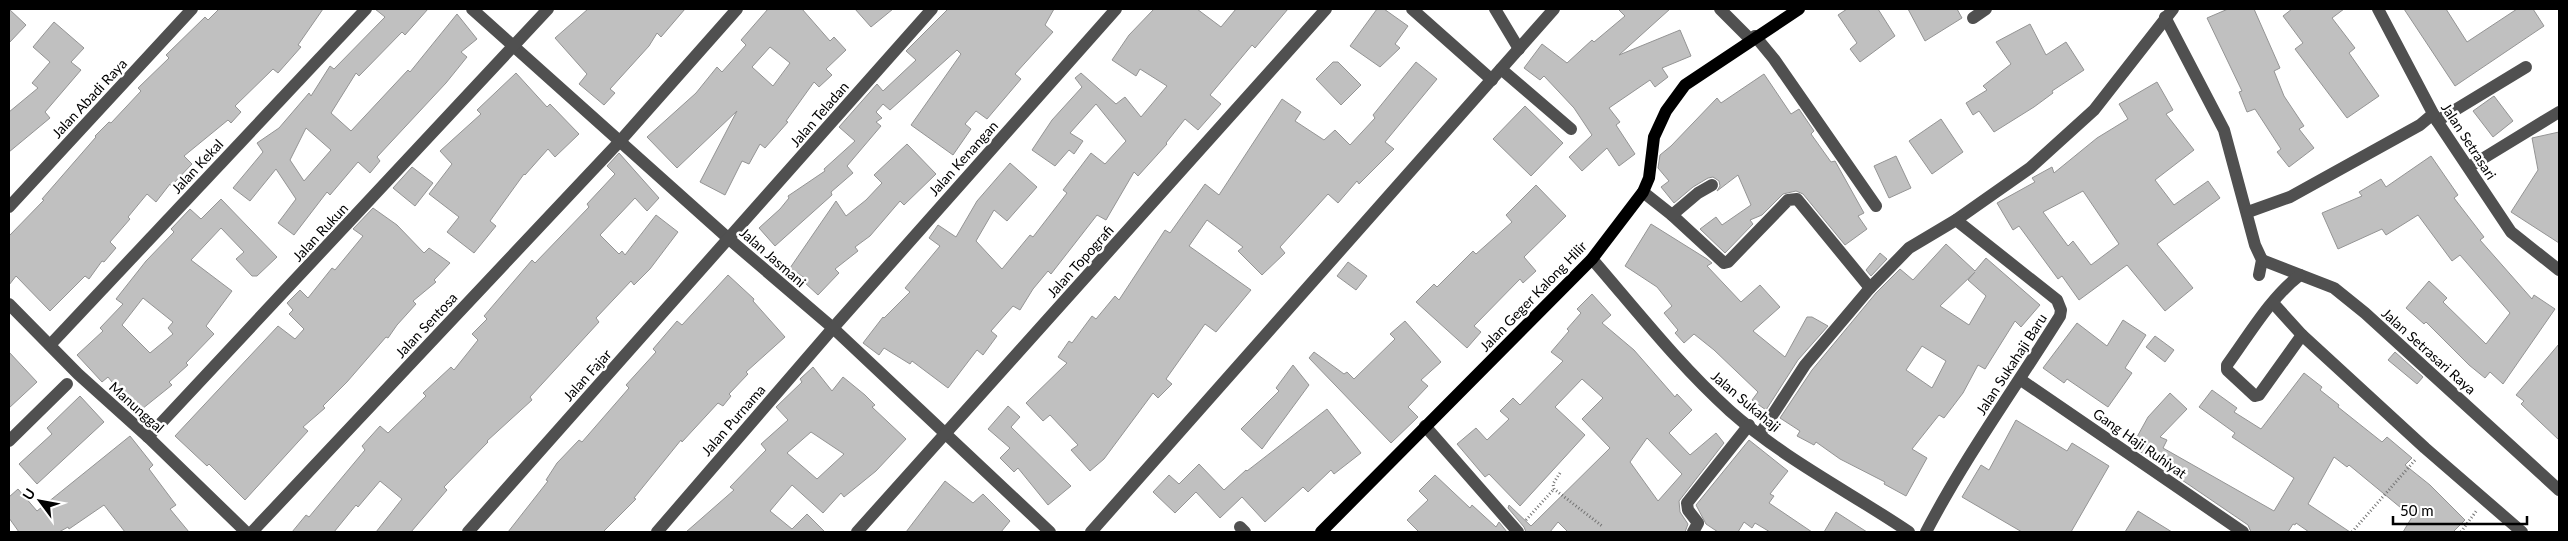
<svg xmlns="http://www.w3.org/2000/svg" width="2568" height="541" font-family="Lato,sans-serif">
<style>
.building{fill:#c0c0c0;stroke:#949494;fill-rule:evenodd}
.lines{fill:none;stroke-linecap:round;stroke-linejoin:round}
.path{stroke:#727272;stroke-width:3;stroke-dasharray:1 2.5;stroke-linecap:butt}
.minor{stroke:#505050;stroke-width:12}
.major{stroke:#000;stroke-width:12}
.labels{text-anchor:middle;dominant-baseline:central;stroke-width:5;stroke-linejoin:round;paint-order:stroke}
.street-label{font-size:14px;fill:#000;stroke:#fff}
</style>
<rect width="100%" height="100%" fill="#fff"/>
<g class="building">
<path d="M9,9L26,25L9,43Z"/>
<path d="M219,9H323L298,45L301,47L278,73L273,69L235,106L241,112L231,123L228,120L184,156L192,164L171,186L170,184L156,202L147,194L128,217L130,219L110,242L116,248L104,262L102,261L89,279L85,276L50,311L16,276L9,285V236L44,200L42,199L96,137L95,136L109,122L111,123L141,91L138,88L169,58L166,55L205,17L208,20Z"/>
<path d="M375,9H428L405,35L402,32L359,76L356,73L331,113L351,131L408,70L410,72L457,14L477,39L461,52L467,57L446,83L377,157L380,161L370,173L358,162L330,195L327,192L294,235L278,223L296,199L276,169L250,201L233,188L263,152L257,143L279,128L309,93L311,96L330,66L334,69L385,17ZM306,128L331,150L304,181L290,160Z"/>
<path d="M588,9H685L661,37L657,33L649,46L610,89L615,93L604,105L579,84L587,74L555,38Z"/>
<path d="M768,9H802L830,41L834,37L846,50L826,69L832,75L819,87L814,82L786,121L788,122L765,148L760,144L749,164L742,161L725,195L700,182L737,111L677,168L647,137L696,93L717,67L722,72L746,45L741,40ZM770,47L790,63L773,86L752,67Z"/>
<path d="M855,9H893L871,27Z"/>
<path d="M948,9H1054L1045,25L1053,32L1015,74L1021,79L987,119L976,111L965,124L971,129L953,155L911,125L961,54L957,50L890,110L883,104L876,112L882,118L876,122L881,126L847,166L853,173L831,192L832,195L775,246L759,228L780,209L789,198L788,196L825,171L824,169L855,141L839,127L877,84L883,91L916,60L906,51Z"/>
<path d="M1154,9H1197L1221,27L1236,9H1288L1255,48L1252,45L1210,95L1221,104L1198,130L1185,119L1166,143L1167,144L1138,176L1134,172L1106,220L1097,215L1051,274L1048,271L1033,289L1020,310L1013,306L991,331L997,336L983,355L977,350L948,388L912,361L910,364L884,348L879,355L863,343L883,317L884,318L910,292L905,288L940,246L929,238L938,225L956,237L977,201L1010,163L1037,187L1007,221L994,210L976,241L1002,269L1030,235L1033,237L1067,193L1063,190L1091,153L1105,164L1126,141L1096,104L1070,133L1083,141L1074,154L1069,150L1055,166L1032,150L1052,120L1082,87L1075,78L1081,73L1116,104L1125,97L1141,117L1167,86L1140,69L1136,76L1112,60L1129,35Z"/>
<path d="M1377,9H1384L1408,26L1395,44L1400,48L1380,67L1350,46Z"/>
<path d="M1618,9H1670L1619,55L1680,30L1691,56L1662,68L1668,77L1655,87L1650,80L1609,108L1620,122L1616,125L1635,154L1619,166L1607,148L1582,171L1569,157L1592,135L1574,108L1544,76L1540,80L1524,68L1542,44L1567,63L1592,40L1594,42L1625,16Z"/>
<path d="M1847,9H1878L1895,36L1860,62L1850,49L1857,43L1838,15Z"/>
<path d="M1908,9H1957L1962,18L1925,41Z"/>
<path d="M2228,9H2254L2280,68L2274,71L2284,96L2304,126L2299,129L2314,148L2289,167L2277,152L2281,149L2255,109L2247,112L2239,92L2242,91L2207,18Z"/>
<path d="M2292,9H2344L2332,18L2355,48L2349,53L2379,96L2347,118L2295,49L2303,43L2283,16Z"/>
<path d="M2404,9H2446L2467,42L2517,9H2533L2544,26L2455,86Z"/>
<path d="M54,22L84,48L71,62L81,70L45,112L50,118L9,152V112L38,88L32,83L50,62L33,47Z"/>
<path d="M2030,24L2046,55L2066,42L2084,70L2052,91L2053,93L2034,107L1994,132L1979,111L1973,115L1966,103L1987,90L1983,86L2011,64L1996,42Z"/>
<path d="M1333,62H1338L1361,85L1341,105L1316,79Z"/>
<path d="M1416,62L1437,79L1385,142L1394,149L1359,184L1357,181L1338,203L1328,194L1280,247L1285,253L1262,275L1238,251L1243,247L1207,220L1189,246L1251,290L1216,332L1205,324L1166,379L1172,384L1158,398L1153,393L1104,459L1090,471L1071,450L1078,445L1050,415L1043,421L1026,403L1067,363L1058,357L1069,341L1072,343L1092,316L1096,319L1115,296L1119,300L1165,230L1170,233L1205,184L1219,195L1282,99L1301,112L1295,121L1324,140L1335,130L1350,145L1375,118L1373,115Z"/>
<path d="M516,73L547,107L550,104L579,134L555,157L548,149L525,175L524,174L490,221L496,226L474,253L447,232L459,217L429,194L452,164L440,151L481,114L477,110Z"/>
<path d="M1764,74L1791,114L1799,109L1814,131L1811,134L1831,162L1835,161L1864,213L1858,216L1867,229L1845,245L1803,194L1796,191L1783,194L1762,215L1750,220L1753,224L1725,253L1700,229L1716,217L1722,225L1751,205L1738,175L1717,191L1720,186L1719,181L1713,177L1708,178L1693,187L1674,203L1661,187L1669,181L1658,168L1660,155L1671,146L1717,98L1721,103Z"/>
<path d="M2157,82L2173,110L2166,114L2194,150L2155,180L2174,205L2208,181L2220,198L2157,244L2193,288L2165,311L2127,265L2079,300L2062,276L2058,279L2019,226L2013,230L1997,203L2035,182L2032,178L2052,167L2054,173L2097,138L2128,119L2119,104ZM2083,191L2119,244L2091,265L2073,241L2068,246L2043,212Z"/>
<path d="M2494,96L2513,121L2493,137L2473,111Z"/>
<path d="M1525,106L1563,143L1531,176L1493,139Z"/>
<path d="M1941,119L1963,152L1932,174L1909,141Z"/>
<path d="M2559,132V243L2511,212L2538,170L2532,138Z"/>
<path d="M907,144L936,174L904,205L900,201L870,236L855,247L858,251L835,269L839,273L818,295L804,282L806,279L790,268L836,201L846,216L866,200L882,183L874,175Z"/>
<path d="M619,153L659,198L647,211L635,198L600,235L619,254L622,251L625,255L656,215L678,232L650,269L634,285L631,281L596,318L599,322L530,397L532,400L487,441L488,442L444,487L447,490L411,532H376L402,499L380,481L358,507L356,505L334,532H292L306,515L309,517L365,450L362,446L380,426L388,433L426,396L423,393L451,367L454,370L478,340L472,334L487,319L484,316L532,260L535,263L589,207L587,204L615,174L607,166Z"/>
<path d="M1896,156L1911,188L1889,198L1874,166Z"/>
<path d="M2431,156L2458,195L2454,198L2484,237L2480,240L2532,299L2534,295L2555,309L2503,384L2490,372L2485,378L2469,365L2426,322L2424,324L2406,308L2429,281L2447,298L2443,302L2486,344L2510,313L2460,255L2452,261L2418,215L2386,235L2382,229L2338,249L2322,213L2362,196L2359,192L2381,179L2386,187Z"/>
<path d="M412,167L433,183L415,206L393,188Z"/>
<path d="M1536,185L1566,216L1524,257L1536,271L1523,283L1520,279L1474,326L1481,332L1467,348L1416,302L1434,284L1437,287L1473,251L1476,254L1512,222L1506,215Z"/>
<path d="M221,199L277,257L257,276H252L236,259L244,252L221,228L191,260L232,291L206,326L214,334L186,363L188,365L169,382L172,385L137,413L108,377L102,382L77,355L103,331L100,328L123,304L116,299L146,261L174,232L171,229L190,209L201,219ZM143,298L173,322L168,328L173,334L150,353L122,325Z"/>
<path d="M373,208L397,225L424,253L429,248L450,263L434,280L436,282L413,301L416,304L397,325L388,338L386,337L347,382L323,406L325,408L303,427L308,431L245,500L209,464L207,466L175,436L278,326L295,339L304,329L289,314L293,310L287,303L300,290L308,298L332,268L335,270L363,236L353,229Z"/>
<path d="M1651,224L1707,259L1712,263L1707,266L1741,302L1760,285L1780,307L1753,331L1785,357L1807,317H1812L1828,326L1798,360L1766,410L1752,400L1758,392L1714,350L1694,334L1684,343L1675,333L1678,330L1664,313L1672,306L1657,287L1625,266Z"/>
<path d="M1946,244L1975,271L1986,258L2040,305L2021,327L2015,321L1985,369L1978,365L1963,393L1944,418L1939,415L1912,449L1927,458L1906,496L1884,484L1885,482L1840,459L1816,442L1814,445L1797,436L1800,431L1780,418L1812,370L1876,293L1900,269L1913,280ZM1975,272L1968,280L1986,296L1969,325L1940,306ZM1922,346L1946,361L1932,388L1906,370Z"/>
<path d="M1880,253L1887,259L1871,276L1866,270Z"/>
<path d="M1348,262L1367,276L1356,290L1337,276Z"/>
<path d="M728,275L754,299L753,301L785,337L746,372L748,374L729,394L731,396L723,406L718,403L682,442L681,440L634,498L636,499L603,532H508L548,481L546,480L557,463L579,440L582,442L629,388L626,385L656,352L653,349L677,321L682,325Z"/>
<path d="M1592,294L1611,315L1602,323L1634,350L1675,397L1677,394L1692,410L1669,433L1690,455L1716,433L1724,443L1679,501L1680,512L1688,524L1685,532H1568L1558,522L1550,532H1526L1524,527L1508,508L1509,505L1531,526L1610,448L1582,419L1603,398L1582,379L1555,407L1585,435L1520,506L1489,474L1485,477L1457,444L1476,428L1487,440L1509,419L1500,411L1513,398L1520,405L1563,361L1551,352L1569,331L1567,329L1581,313L1577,309ZM1647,438L1682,474L1658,501L1630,462Z"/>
<path d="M2123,320L2146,335L2125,368L2132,373L2108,407L2067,379L2064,383L2043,368L2077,323L2107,346Z"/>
<path d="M1405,321L1441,362L1421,380L1428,386L1408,407L1418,417L1391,443L1309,358L1314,352L1344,374L1347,372L1354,379L1395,339L1390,334Z"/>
<path d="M2155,336L2174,350L2165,362L2146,347Z"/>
<path d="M2559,344V440L2521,404L2524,401L2516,395Z"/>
<path d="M9,352L37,382L9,408Z"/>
<path d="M2395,352L2423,377L2417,384L2388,360Z"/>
<path d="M1293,365L1309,385L1262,449L1241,429L1279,391L1276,388Z"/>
<path d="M813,367L832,391L843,377L865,395L875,405L872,407L906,439L876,471L844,497L841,493L823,513L792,485L770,511L792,529L807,514L825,532H686L734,490L730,487L766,450L761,444L788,420L776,407L802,382L800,379ZM811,432L844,454L817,479L787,453Z"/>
<path d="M2304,373L2322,387L2320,390L2339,405L2338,407L2382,442L2387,437L2412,458L2405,465L2430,485L2465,520L2453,532H2403L2412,517L2349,465L2347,467L2334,457L2308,504L2350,532H2309L2296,523L2295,525L2293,524L2288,532H2251L2248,525L2132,446L2148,417L2170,393L2187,409L2160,437L2167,440L2163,448L2274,511L2294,478L2232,437L2235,433L2199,407L2212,390L2237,408L2234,412L2261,429Z"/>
<path d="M80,396L104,422L37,484L19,464L52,434L47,428Z"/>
<path d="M1008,406L1020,417L1011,427L1071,486L1048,505L1018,468L1014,472L1000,458L1010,448L988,429Z"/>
<path d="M1327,409L1361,453L1334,474L1331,470L1308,492L1303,487L1265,522L1242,497L1220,518L1196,492L1175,513L1153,492L1169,475L1179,484L1199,464L1224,490L1246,470L1247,471Z"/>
<path d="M2016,420L2067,451L2072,443L2109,466L2071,532H2022L1962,497L1981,465L1989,470Z"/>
<path d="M130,436L153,465L149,469L176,505L170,509L189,532H125L104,505L69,529L68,527L59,532H19L9,518V497L18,489L37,511Z"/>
<path d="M1749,440L1788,471L1770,494L1774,496L1769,503L1812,532H1770L1755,523L1752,528L1744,522L1738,532H1718L1706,524L1696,505Z"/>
<path d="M1435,475L1470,508L1472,505L1496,527L1499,522L1507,532H1419L1407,520L1428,500L1419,491Z"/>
<path d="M945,481L973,503L983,494L1010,521L1001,532H906Z"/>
<path d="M2138,511L2172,532H2125Z"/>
<path d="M1836,512L1867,532H1824Z"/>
</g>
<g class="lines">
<g class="path">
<path d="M1560,473L1553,484L1554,489L1602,526"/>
<path d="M1526,520L1554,489"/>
<path d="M2352,532L2416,459"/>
<path d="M2461,532L2477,510"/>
</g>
<g class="minor">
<path d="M472,9L729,239L833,328L1050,532"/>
<path d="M1412,9L1492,80"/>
<path d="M1495,9L1519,49"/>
<path d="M1720,9L1750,39"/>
<path d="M2378,9L2437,121L2511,232L2559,270"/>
<path d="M2165,17L2224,130L2255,245L2262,260L2259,275"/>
<path d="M1973,18L1986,9"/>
<path d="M1755,36L1774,59L1876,206"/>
<path d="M1501,69L1571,129"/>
<path d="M2437,121L2526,67"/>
<path d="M2469,167L2559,112"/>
<path d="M1643,192L1672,215L1724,263L1728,262L1788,200L1797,199L1870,288"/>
<path d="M9,207L192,9"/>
<path d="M2248,212L2290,197L2420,125L2433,114"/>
<path d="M1672,215L1698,193L1712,185"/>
<path d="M1592,259C1637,311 1679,365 1730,411C1784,459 1850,492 1909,532"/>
<path d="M2262,260L2334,288L2365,313L2559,490"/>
<path d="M2300,275C2270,298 2249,335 2227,365V370L2255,396L2259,395L2302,335L2425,448L2522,532"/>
<path d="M2273,303L2302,335"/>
<path d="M9,304L78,374L148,437L246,532"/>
<path d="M50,345L366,9"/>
<path d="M2021,380L2243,532"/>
<path d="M1425,426L1518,532"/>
<path d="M1760,434L1805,365L1870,288L1909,248L1956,220L2030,168L2094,110L2173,9"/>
<path d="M148,437L548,9"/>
<path d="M9,441L67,384"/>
<path d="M1240,527L1245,532"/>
<path d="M252,532L621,140L737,9"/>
<path d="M468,532L932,9"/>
<path d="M657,532L833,328L1116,9"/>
<path d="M857,532L1326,9"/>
<path d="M1091,532L1554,9"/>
<path d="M1693,532L1698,523L1688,510L1687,503L1749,425"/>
<path d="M1926,532C1965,457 2015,388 2060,316L2061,310L2057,300L1956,220"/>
</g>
<path class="major" d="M1321,532L1592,259L1643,192L1649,178L1654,137L1666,111L1685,85L1799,9"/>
</g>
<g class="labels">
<g class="street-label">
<text transform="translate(89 98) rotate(-47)">Jalan Abadi Raya</text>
<text transform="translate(819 114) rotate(-49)">Jalan Teladan</text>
<text transform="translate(2469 141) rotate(57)">Jalan Setrasari</text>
<text transform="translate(963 158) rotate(-48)">Jalan Kenangan</text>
<text transform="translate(197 166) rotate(-47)">Jalan Kekal</text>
<text transform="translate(320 232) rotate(-47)">Jalan Rukun</text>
<text transform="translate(773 257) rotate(41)">Jalan Jasmani</text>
<text transform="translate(1080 261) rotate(-48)">Jalan Topografi</text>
<text transform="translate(1533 296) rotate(-46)">Jalan Geger Kalong Hilir</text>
<text transform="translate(426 325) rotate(-47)">Jalan Sentosa</text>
<text transform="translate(2429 351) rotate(42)">Jalan Setrasari Raya</text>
<text transform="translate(2011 364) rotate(-57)">Jalan Sukahaji Baru</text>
<text transform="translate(587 375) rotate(-48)">Jalan Fajar</text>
<text transform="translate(1746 401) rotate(40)">Jalan Sukahaji</text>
<text transform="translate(137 407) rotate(42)">Manunggal</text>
<text transform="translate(733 420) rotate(-49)">Jalan Purnama</text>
<text transform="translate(2140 443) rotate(35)">Gang Haji Ruhiyat</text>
</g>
</g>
<rect width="2568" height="541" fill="none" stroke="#000000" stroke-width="20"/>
<g transform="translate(40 501) rotate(302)" stroke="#ffffff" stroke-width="4" paint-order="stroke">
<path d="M0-4L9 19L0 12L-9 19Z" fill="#000000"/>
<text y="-8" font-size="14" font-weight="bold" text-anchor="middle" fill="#000000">U</text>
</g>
<path d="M2393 516v8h134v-8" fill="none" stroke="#000000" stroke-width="2.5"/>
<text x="2400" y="516" font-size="15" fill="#000000" stroke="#ffffff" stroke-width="4" paint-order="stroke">50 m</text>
</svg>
